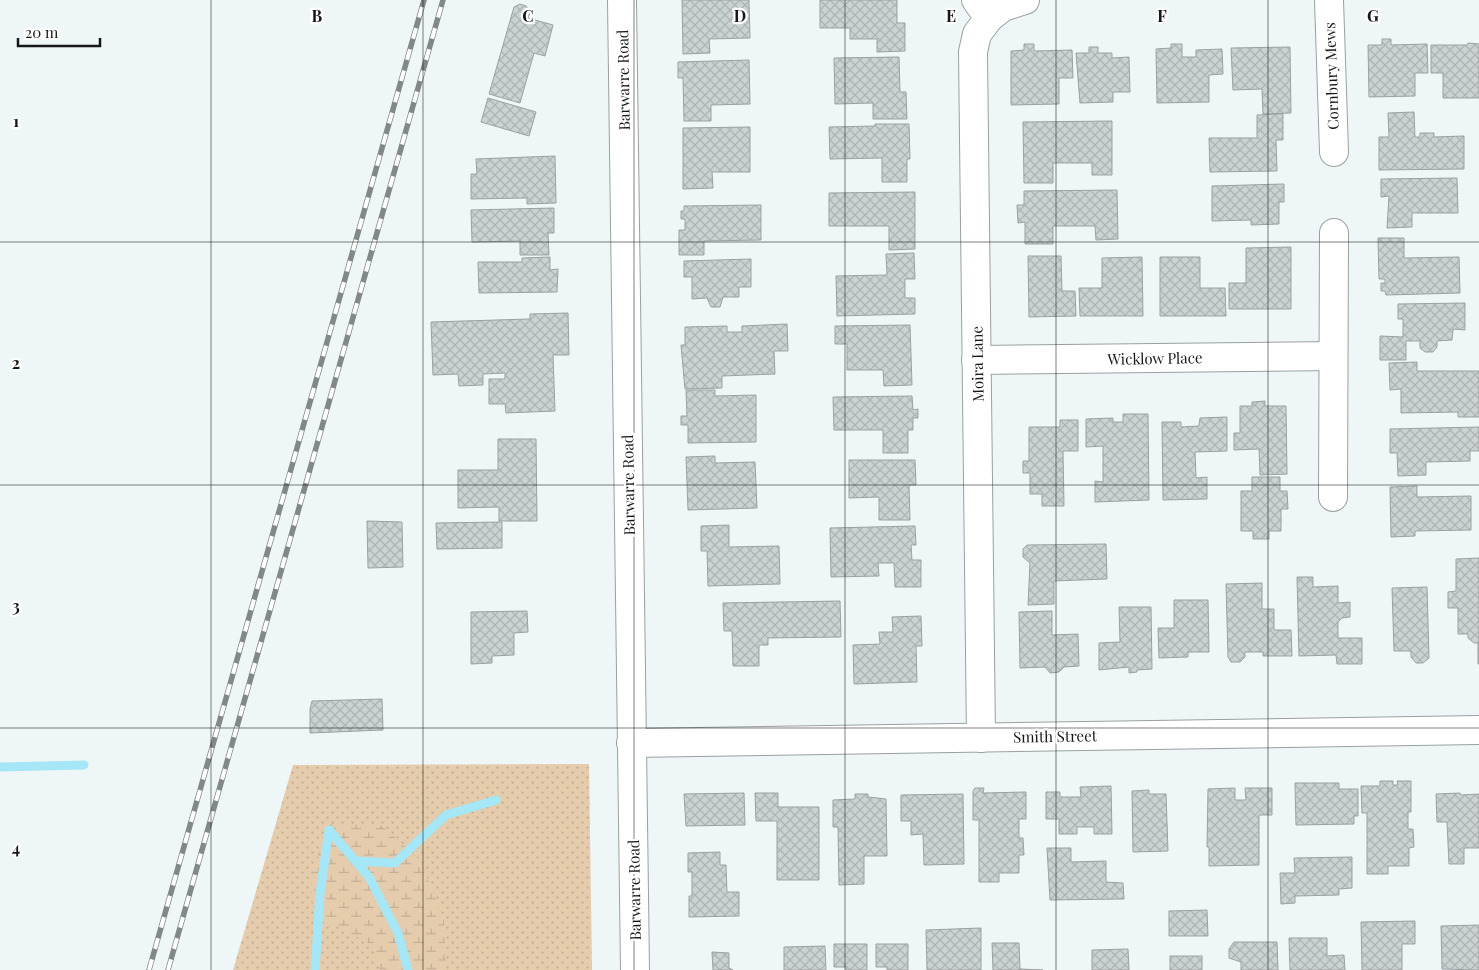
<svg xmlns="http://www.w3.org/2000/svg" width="1479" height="970" font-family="'Playfair Display',serif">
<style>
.grass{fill:url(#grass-dots)}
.wetland{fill:url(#wetland-marsh)}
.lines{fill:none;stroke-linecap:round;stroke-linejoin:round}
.stream{stroke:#a5e7f7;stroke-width:9}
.building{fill:url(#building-cross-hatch);stroke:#9ba1a3}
.minor-casing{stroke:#99a0a1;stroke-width:30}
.minor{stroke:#fff;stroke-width:28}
.rail-casing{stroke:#828788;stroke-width:5.5}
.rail{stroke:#fff;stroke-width:4;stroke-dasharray:11;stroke-linecap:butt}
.grid{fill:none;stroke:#151718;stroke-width:1;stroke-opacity:0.55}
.labels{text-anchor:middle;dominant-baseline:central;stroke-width:4.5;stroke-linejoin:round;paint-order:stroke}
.street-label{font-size:15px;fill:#151718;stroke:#fff}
.grid-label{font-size:16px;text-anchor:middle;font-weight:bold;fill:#151718;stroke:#fff;stroke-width:4.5;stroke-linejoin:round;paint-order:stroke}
</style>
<defs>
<pattern id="grass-dots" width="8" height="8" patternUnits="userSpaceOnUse" patternTransform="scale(1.25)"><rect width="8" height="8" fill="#e4ccad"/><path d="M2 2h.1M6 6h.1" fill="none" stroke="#c3ae94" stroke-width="1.8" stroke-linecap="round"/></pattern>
<pattern id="wetland-marsh" width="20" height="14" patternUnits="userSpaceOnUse" patternTransform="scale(1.25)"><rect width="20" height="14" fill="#e4ccad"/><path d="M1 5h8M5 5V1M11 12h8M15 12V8" fill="none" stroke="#c3ae94"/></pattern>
<pattern id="building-cross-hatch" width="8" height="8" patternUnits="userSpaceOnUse" patternTransform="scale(1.25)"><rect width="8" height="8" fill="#cbd2d3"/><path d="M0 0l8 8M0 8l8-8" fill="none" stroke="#adb4b4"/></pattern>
</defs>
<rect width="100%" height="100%" fill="#eff6f8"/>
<path class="grass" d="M589,764L592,970H233L293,765Z"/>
<path class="wetland" d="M326,824L381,825L420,860L444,919L446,970H380L371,944L314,915L311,884Z"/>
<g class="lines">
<g class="stream">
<path d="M0,767L84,765"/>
<path d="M329,830L369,877L398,933L408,970"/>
<path d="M356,861L395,863L446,815L496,800"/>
<path d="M315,970L320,893L329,830"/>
</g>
</g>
<g class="building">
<path d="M682,0H749L750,38L709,39L710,53L683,54Z"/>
<path d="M820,0H897V23H905V51L877,52V39H850V28H820Z"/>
<path d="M520,4L526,6L530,13L528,18L553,25L545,56L534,53L520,103L489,94L514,7Z"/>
<path d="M1382,39H1391V45L1427,44L1428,73H1415V96L1369,97L1368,45H1382Z"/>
<path d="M1468,43L1479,44V98H1443V73H1431V45H1467Z"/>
<path d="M1024,44H1034V51L1072,50L1073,78H1059V104L1011,105V51L1024,50Z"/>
<path d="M1171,44H1182V57H1196V50L1222,49L1223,74L1209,75V102L1157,103L1156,49L1171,48Z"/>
<path d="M1089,47H1098V53H1112V58L1129,57L1130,92H1113V102L1080,103L1076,53H1089Z"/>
<path d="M1290,47L1291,113L1263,114L1262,89L1233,90L1231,48Z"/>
<path d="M899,57L900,92H906L907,119H873V103L835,104L834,58Z"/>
<path d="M749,60L750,104L711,105V121H684L683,78H678V62Z"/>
<path d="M488,98L536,112L529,136L481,122Z"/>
<path d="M1414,112L1415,137H1420V133H1434V137L1464,136V169L1379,170V137H1389L1388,113Z"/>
<path d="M1280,114H1283V140H1276L1277,171L1210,172L1209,138H1257V115Z"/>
<path d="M1112,121V175H1092V163H1053V183H1024L1023,122Z"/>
<path d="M875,124H909L910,159H907V182H882V158L830,159L829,127L875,126Z"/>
<path d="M750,127V172H712L713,188L683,189V128Z"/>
<path d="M555,156L556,203L527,204V198L471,199V174H477L476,159Z"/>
<path d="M1457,178L1458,213H1412V227L1387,228L1389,196L1381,197V179Z"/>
<path d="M1284,184V202H1279V224L1251,225V220L1212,221V186Z"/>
<path d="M1117,190L1118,239L1096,240L1095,226H1053V244H1025V222L1018,223L1017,205H1024V191Z"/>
<path d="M915,192V249L889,250V226H829V193Z"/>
<path d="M761,205V240L704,241V255H679V230H685V219H681V211H684V206Z"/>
<path d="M554,208V233H548L549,255H520V241L472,242L471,210Z"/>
<path d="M1378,238H1404V258L1459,257L1460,293L1386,295L1385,291H1381V283H1385V279H1379Z"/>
<path d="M1291,247V309H1229V283H1246V248Z"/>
<path d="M914,253L915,279H905V298H915V314L837,316L836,276L887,275L886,254Z"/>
<path d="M1028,256H1061L1062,291H1075L1076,316L1029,317Z"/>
<path d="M550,257V270L558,269L557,292L479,293L478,262H522V258Z"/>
<path d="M1142,257L1143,316H1080L1079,288H1102V258Z"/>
<path d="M1160,257H1200V288H1225L1226,316H1160Z"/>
<path d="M751,259V287H739V297H723L720,307H711L707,298L692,299V277H684V261Z"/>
<path d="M1465,303V330L1453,329L1452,340L1437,341V347L1433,352H1425L1420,348V341H1406V360H1380V336L1403,337V319H1398V304Z"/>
<path d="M568,313L569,355H553L555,411L506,413L505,404H489V379H505V373L483,374V385L459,386L458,374L433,375L431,322L530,319V314Z"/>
<path d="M787,324L788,351H774L775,374L722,376V388L685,389L681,345H685V327L727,326V332H742V326Z"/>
<path d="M910,325L912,385L884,386L883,370H847V344H835V326Z"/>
<path d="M1417,362V371H1479V417H1458V412L1401,413V389L1390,390L1389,363Z"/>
<path d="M686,390H715V396L756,395V442L688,443V425H681V416H687Z"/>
<path d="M912,396L913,410L918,409V418H913V430H908V453H883V430H834L833,397Z"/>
<path d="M1265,401V406H1286L1287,474L1260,475L1259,449L1234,450V433H1240V406H1252V402Z"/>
<path d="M1123,414H1148L1149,500L1095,502V481L1103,482V446L1086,447V419L1113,418V422H1123Z"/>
<path d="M1227,417V451L1195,452L1196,478L1207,477V499L1163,500L1162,422H1181V427L1199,426L1200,418Z"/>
<path d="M1060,420H1078V451H1063L1064,506H1042V494H1030V473H1023V461H1029V427H1060Z"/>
<path d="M1479,427V451H1470V461L1426,462V475L1398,476L1397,453H1390V429Z"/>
<path d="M498,439H536L537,521H499V507L458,508V470H498Z"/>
<path d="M715,456V463L755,462L757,508L688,510L686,457Z"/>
<path d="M849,460H915L916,485H909L910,520H879V497L849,498Z"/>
<path d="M1252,477H1280V491H1287L1288,509H1281V531H1269V539H1253V531H1241V491H1252Z"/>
<path d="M1417,486V497L1471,496V530L1415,531V536L1391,537L1390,487Z"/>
<path d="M367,521L402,522L403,567L368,568Z"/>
<path d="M502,522V548L437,549L436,523Z"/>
<path d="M729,525V547L779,546L780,584L708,586L707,551H701V526Z"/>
<path d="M915,526L916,545H911L912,560H921V587H895L894,563H878L879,576L831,577L830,528Z"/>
<path d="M1106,544L1107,579L1054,581V604L1028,605L1030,563L1023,557V549L1027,545Z"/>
<path d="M1479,558V664H1478V643H1474L1468,638V634H1458V608H1448V592L1456,591V559Z"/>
<path d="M1297,577H1313V587L1338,586V603L1350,602V617L1342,618L1338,622V638H1362V664H1337L1336,655L1299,656Z"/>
<path d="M1262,583V609H1274V630H1291L1292,656H1263V652H1245V657L1240,662H1231L1228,657L1226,584Z"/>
<path d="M1427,587L1429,658L1423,663H1416L1411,657V651H1394L1392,588Z"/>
<path d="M1174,600H1208L1209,652H1188V657L1159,658L1158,628H1174Z"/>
<path d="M840,601L841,637L768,638V645H759V666H733L732,631H724L723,603Z"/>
<path d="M1119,607H1151L1152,669L1137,670V672L1129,673V667L1099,670V643L1120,642Z"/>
<path d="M527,611L528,632L514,633V655L492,656V663L471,664V612Z"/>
<path d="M1052,611V635L1078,634L1079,666L1064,667L1059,672L1050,673L1045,667L1020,668L1019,612Z"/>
<path d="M921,616L922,646H916L917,682L854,684L853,645L880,644L879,632H893L892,617Z"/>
<path d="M382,699L383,730L310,733V709L312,701Z"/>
<path d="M1380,781H1393V785H1398L1397,781H1411V812H1408V829H1413L1414,847L1409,848V866H1388V874H1367V813H1362L1361,786H1380Z"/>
<path d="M1295,783H1339V789H1358V816H1354V824L1296,825Z"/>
<path d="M1111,786L1112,834H1094V827H1077V834H1059V819H1046V792H1060V797H1081L1080,787Z"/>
<path d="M975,788H984L983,793L1026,792V819H1019V838H1023L1024,855H1019V873H999V882H979V820H973V791Z"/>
<path d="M1235,788V800H1246L1245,788H1272V815H1259V865L1209,866V847H1207L1208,789Z"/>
<path d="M1149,790V794H1166L1168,851L1133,852L1132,791Z"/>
<path d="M744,793L745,825L686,826L684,794Z"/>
<path d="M755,793H778V807H819V880H777V821H756Z"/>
<path d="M1460,793L1461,795L1479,794V848H1464V864H1449L1447,822H1437L1436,794Z"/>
<path d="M855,794H868V797L886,799L887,856H864V884L839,885L838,827H833V800L855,799Z"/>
<path d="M963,794L964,864L924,865L923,834L911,835V821H901V795Z"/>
<path d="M1047,848H1071V862L1106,861V882L1123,883L1124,899L1050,900Z"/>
<path d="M720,852V865H726L727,892H739V916L689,917V896H692V872H688V853Z"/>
<path d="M1352,857V888L1339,889V895L1295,896V903L1281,904L1280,873H1295L1294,858Z"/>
<path d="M1207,910L1208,936H1169V911Z"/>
<path d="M1415,921V944H1402V970H1362L1361,922Z"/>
<path d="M1479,925V970L1442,969L1441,926Z"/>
<path d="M981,928V970H927L926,930Z"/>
<path d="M1289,938H1327V956L1344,955L1345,970H1290Z"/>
<path d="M1234,942H1277L1278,970H1241V962L1229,958V949Z"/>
<path d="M992,943H1019L1020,969L1043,970H993Z"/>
<path d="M834,944H867V970H846V967H834Z"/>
<path d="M876,944H908V970H887V967H876Z"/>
<path d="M825,946L826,970H784V947Z"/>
<path d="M1128,949L1129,970H1092V950Z"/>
<path d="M712,952L729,953V968L733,970H713Z"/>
<rect x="1170" y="956" width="32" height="14"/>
</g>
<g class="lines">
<g class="minor-casing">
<g id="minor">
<path d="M622,0L635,970"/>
<path d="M976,0L989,18L977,34L973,52L981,738"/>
<path d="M1329,0L1334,152"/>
<path d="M989,18L1003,7L1025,0"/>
<path d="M976,360L1333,356"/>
<path d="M1333,497L1334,233"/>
<path d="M631,743L1479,730"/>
</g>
</g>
<use href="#minor" class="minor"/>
<g class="rail-casing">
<g id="rail">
<path d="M149,970L424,0"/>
<path d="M168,970L443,0"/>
</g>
</g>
<use href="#rail" class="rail"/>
</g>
<path class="grid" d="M211,0V970M423,0V970M634,0V970M845,0V970M1056,0V970M1268,0V970M0,242H1479M0,485H1479M0,728H1479"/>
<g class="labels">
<g class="street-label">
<text transform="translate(1331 76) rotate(-92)">Cornbury Mews</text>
<text transform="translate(623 80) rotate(-91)">Barwarre Road</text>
<text transform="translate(1155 358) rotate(-1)">Wicklow Place</text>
<text transform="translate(977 364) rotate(-91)">Moira Lane</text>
<text transform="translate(628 485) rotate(-91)">Barwarre Road</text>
<text transform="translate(1055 736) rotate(-1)">Smith Street</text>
<text transform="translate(634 890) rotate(-91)">Barwarre Road</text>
</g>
</g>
<g class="grid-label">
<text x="317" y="22">B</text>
<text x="528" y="22">C</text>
<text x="740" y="22">D</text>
<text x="951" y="22">E</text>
<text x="1162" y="22">F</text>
<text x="1373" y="22">G</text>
<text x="16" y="127">1</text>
<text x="16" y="369">2</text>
<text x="16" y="612">3</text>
<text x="16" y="854">4</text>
</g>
<path d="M18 38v8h82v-8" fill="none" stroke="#151718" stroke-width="2.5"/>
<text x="25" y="38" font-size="15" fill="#151718" stroke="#ffffff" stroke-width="4" paint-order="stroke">20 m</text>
</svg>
